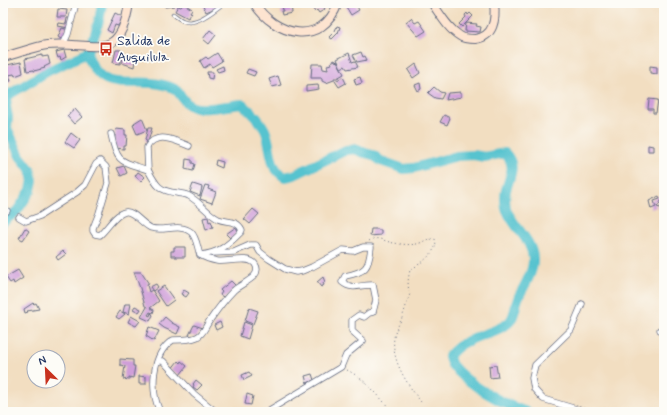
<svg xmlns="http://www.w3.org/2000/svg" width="667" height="415" font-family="Mynerve,sans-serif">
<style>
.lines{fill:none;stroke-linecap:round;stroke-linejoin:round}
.river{stroke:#57c3cf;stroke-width:10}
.building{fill:#cf9ed9}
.lane-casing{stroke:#666c81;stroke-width:4.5}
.street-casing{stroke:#666c81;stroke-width:7}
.secondary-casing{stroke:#666c81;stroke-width:10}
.path{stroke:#666c81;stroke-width:1;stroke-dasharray:1 3;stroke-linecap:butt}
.lane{stroke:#fff;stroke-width:3}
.street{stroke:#fff;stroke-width:5.5}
.secondary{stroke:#fde4d0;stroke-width:8}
.labels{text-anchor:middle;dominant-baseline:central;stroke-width:3.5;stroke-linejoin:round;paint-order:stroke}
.poi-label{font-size:14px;fill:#1b2f5e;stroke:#fdfcf7;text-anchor:start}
</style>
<rect width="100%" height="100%" fill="#fdfcf7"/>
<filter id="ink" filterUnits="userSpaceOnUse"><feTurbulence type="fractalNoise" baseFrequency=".025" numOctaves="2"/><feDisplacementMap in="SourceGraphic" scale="8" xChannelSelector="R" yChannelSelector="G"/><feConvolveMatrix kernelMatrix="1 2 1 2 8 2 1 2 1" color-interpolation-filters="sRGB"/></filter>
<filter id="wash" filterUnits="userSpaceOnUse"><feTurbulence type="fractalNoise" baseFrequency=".012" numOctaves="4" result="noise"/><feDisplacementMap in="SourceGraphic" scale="16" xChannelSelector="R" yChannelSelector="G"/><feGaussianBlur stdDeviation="0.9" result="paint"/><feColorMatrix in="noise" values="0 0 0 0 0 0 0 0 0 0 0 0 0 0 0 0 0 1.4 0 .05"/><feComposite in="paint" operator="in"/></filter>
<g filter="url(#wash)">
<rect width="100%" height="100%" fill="#f2dec1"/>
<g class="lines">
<g class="river">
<path d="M102,3C100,21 95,37 87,53C102,98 130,76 164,85C168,86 173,87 176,90C182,95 184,104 193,107C204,111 230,105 242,104C251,111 260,120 265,130C272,145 268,169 285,177L294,175L346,150L355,149L365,153L373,155L381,161L404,169L414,168L457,156L474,155L484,157L505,153C517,166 510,175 506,190C505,195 505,203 506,208C506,211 509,215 511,218C519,232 534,244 533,261C533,272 525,285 520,294C515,303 516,312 511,320C503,331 479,334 468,341C461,344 454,350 449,356C450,359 450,362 452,365C467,384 504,405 527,412"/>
<path d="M3,222L17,211L31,190L33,180L30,169L20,156L7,128L8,117L6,107L7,98L10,94L48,71L87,53"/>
</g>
</g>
<g id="blocks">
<g class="building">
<path d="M164,3H174V6L165,7Z"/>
<path d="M202,3H217L218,7L206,12Z"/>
<path d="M291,3L292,13L282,15L281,11H283L282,4Z"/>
<path d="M309,3H326V4L323,6L325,9L319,13L317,10L315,12Z"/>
<path d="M348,3H355L359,10L351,15L345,5Z"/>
<path d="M184,4L192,9L190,12L192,13L188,18L175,11L178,6L181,7Z"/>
<path d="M58,9L67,10L66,17H57Z"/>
<path d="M115,13L123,17L118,26L115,25L112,33L107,30Z"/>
<path d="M467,13L468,15L470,13L473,16L462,27L459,24L466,17L465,15Z"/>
<path d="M67,18H70L69,28L58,26L59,23L66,24Z"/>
<path d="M411,18L415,23L419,21L426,31L418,36L406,22Z"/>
<path d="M466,23L477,24L476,26L481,27L480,32L465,31Z"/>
<path d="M337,26L340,27L338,33L332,39L329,37L335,31Z"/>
<path d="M62,28L69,30L64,41L58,37Z"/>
<path d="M210,30L216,35L209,44L203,39Z"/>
<path d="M64,50L66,57L61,60L60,57L58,58L56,52Z"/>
<path d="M116,50H121V53H122L120,64L113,63Z"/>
<path d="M361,52L363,57L365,56L367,60L357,62L353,55Z"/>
<path d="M217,53L222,61L212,67L210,64L204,68L200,61L206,57L208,59Z"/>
<path d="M349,53L352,62L355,61L358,67L347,69L345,66L341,68L337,59Z"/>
<path d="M42,55V57L48,56L50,64L44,67L45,68L34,71V70L27,71L25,59Z"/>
<path d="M123,57L135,59L134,67L122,63Z"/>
<path d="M335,60L336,62L337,61L344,74L337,78H334V80L326,83L322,81V78H311L312,64H322L323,69L328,70L327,65L332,64L331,62Z"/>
<path d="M21,62L23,73L15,76L14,74L9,75L11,81L7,82L4,68H6L7,65Z"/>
<path d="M416,64L420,73L413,78L408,70Z"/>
<path d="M223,66L224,70L218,72L216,69Z"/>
<path d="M650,66L657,67V74L650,73Z"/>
<path d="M248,69L256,72L254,76L246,73Z"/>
<path d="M207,72H213L212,79L208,78Z"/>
<path d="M278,76L281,85L272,87L269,79Z"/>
<path d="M343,77L346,83L339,87L335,81Z"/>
<path d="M360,77L362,83L356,85L354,79Z"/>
<path d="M420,83L421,89L418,91L415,85Z"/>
<path d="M318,85L319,89L306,91V86Z"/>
<path d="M434,87L440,92L444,93L441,99L435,98L428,93Z"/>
<path d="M461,92V97L446,100L448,93Z"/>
<path d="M649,99L658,100L656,113H653V109H648Z"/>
<path d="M75,109L82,117L74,124L67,116Z"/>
<path d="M444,115L450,118L447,125L440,122Z"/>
<path d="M142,118L147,130L137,134L133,125L135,124L134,123Z"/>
<path d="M148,128H152L148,142L145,140Z"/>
<path d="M116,129L125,130V135H127L126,146H124V149L115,148L114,142Z"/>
<path d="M71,133L80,140L74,148L65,142Z"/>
<path d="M648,145L653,146V151H648Z"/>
<path d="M186,159L192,160V163L195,164L193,171L185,169Z"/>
<path d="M216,160L223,162L222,168L215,165Z"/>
<path d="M124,166L127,173L121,176L117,168Z"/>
<path d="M138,172L145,177L141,181L135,176Z"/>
<path d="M193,184L202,187L200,196L190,192Z"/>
<path d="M205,185L209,186L208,189L216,192L212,203L200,199Z"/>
<path d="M659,196L660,199L654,201L656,207L651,209L649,201Z"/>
<path d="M662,200L664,202L660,208L657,207Z"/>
<path d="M253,209L259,214L250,224L244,219Z"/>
<path d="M208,217L209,222L211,221L213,227L206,230L203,218Z"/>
<path d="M236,227L238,231L231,239L226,234Z"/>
<path d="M25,228L29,231L23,240L19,238Z"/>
<path d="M371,229H378V230H381V235L370,236Z"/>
<path d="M174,247H185V257H175V256H171V251H174Z"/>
<path d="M63,251L66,254L58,260L56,257Z"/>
<path d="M18,270L23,278L14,284L13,281L10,283L6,277Z"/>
<path d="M134,272H141L149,284L147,285L149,292L152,290L159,301L150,308L154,310L153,313L150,312L148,315L150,316L151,313L153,315L150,321L141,317L147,307L145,306L140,288Z"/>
<path d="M323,277L325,282L323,283L324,285L321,287L317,282Z"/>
<path d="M231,281L236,286L225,298L220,295L222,292L220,290Z"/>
<path d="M156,284L158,287L153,291L150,287Z"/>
<path d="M164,286L174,300L166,306L156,291Z"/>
<path d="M184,290L189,293L186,297L181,294Z"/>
<path d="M33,303L34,304L36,303L39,309L27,311L28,312L25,313L24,309Z"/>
<path d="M125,304H131L129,314L123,312Z"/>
<path d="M135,306L141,309L139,312L133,309Z"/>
<path d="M249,308L258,311L253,324L245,321Z"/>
<path d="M120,311L125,314L119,319L116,317Z"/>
<path d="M131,316L140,321L136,326L128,322Z"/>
<path d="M165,317L172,323L180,327L177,334L164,328L159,324Z"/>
<path d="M220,322L222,327L216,330L214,325Z"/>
<path d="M244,322L252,325L248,339L240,336Z"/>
<path d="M194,325L203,328L196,337L189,335Z"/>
<path d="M149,327L159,331L154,341L146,336Z"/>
<path d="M120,359L133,360V366H135L133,378L129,377V380L123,379L125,366L120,365Z"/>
<path d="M178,361L180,363L181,361L187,366L180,375L171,370Z"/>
<path d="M496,365L498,377L490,378L489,366Z"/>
<path d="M249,372L252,376L244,380L242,375Z"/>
<path d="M312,374L314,380L307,383L305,376Z"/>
<path d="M139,376L146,377V384H139Z"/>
<path d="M196,380L202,385L197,390L193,387L194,385L193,384Z"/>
<path d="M247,394L253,396L251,405L245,404Z"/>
</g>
</g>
</g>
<g filter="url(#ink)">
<use href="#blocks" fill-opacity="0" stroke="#666c81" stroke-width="1"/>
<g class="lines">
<g class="lane-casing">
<path id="lane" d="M173,14C176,16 180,20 184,21C196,26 215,10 224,3"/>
</g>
<g class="street-casing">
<g id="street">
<path d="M63,45L68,34L76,3"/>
<path d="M111,134C117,164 121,161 148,170C156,185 159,191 177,193C181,194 186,194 189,196C200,202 207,213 218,219C227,223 237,219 242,230L241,232C227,246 219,253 200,255"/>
<path d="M148,170L147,147C156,131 175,140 189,146"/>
<path d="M3,210L7,211"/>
<path d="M19,217L26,221L40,216L77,192L85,185L96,164L100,161L106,167L108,183L99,213L93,228V231L95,234L100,235C108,228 115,214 125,212C133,210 143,225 151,228C163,232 180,223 191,232C197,238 197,247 200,255C205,258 211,260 217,261C226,263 249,255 255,264C264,277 239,284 233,291C224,300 217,310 210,320C206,325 204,334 197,337C190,340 181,340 173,340C151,354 150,390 160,412"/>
<path d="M213,253L234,252L250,245H256L260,252L269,259L285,269L296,272L302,271L312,267L343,250L353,251L363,247H371C369,268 366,272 345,276L342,282C353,291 361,284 373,285L376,300L373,312L369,313L364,317L359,315L352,320V331L363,341L346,355L341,367L266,412"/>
<path d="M582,304L571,330L535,365L532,378L534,389L543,399L586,412"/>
<path d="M660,330L664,329"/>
<path d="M158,361H163L194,394L216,412"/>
</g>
</g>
<g class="secondary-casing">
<g id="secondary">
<path d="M254,3C275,36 322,48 338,3"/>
<path d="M432,3C440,14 448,29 460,36C464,39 470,39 475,39C494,37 496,19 494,3"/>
<path d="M3,57C17,54 33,47 47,45C92,40 120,66 129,3"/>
</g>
</g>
<g class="path">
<path d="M369,241C377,235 385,242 394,243C401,244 412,246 420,243C427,240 425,239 435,239L436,245C431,257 421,263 410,270C408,279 407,286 410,294C407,302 405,310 402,318C399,325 395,330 394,338C391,361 408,385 421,402"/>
<path d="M347,370C365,379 377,394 390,409L391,412"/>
</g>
<use href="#lane" class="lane"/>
<use href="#street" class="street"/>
<use href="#secondary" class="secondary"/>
</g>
</g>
<defs>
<g id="bus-bare" transform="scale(1.08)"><path d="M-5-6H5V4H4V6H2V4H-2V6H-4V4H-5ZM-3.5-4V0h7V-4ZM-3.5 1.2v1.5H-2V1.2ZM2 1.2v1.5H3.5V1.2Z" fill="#c8321e" stroke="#fdfcf7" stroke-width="2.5" paint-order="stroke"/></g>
</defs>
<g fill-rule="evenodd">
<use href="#bus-bare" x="106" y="49"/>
</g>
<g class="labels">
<g class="poi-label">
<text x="117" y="41">Salida de<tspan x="117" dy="16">Auquilula</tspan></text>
</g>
</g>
<rect width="667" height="415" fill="none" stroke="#fdfcf7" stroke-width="16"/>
<g transform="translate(46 369) rotate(336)"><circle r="19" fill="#fdfcf7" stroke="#a3aaba"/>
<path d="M0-3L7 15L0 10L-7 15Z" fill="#c8321e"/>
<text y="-6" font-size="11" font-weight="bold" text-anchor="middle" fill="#1b2f5e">N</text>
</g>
</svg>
